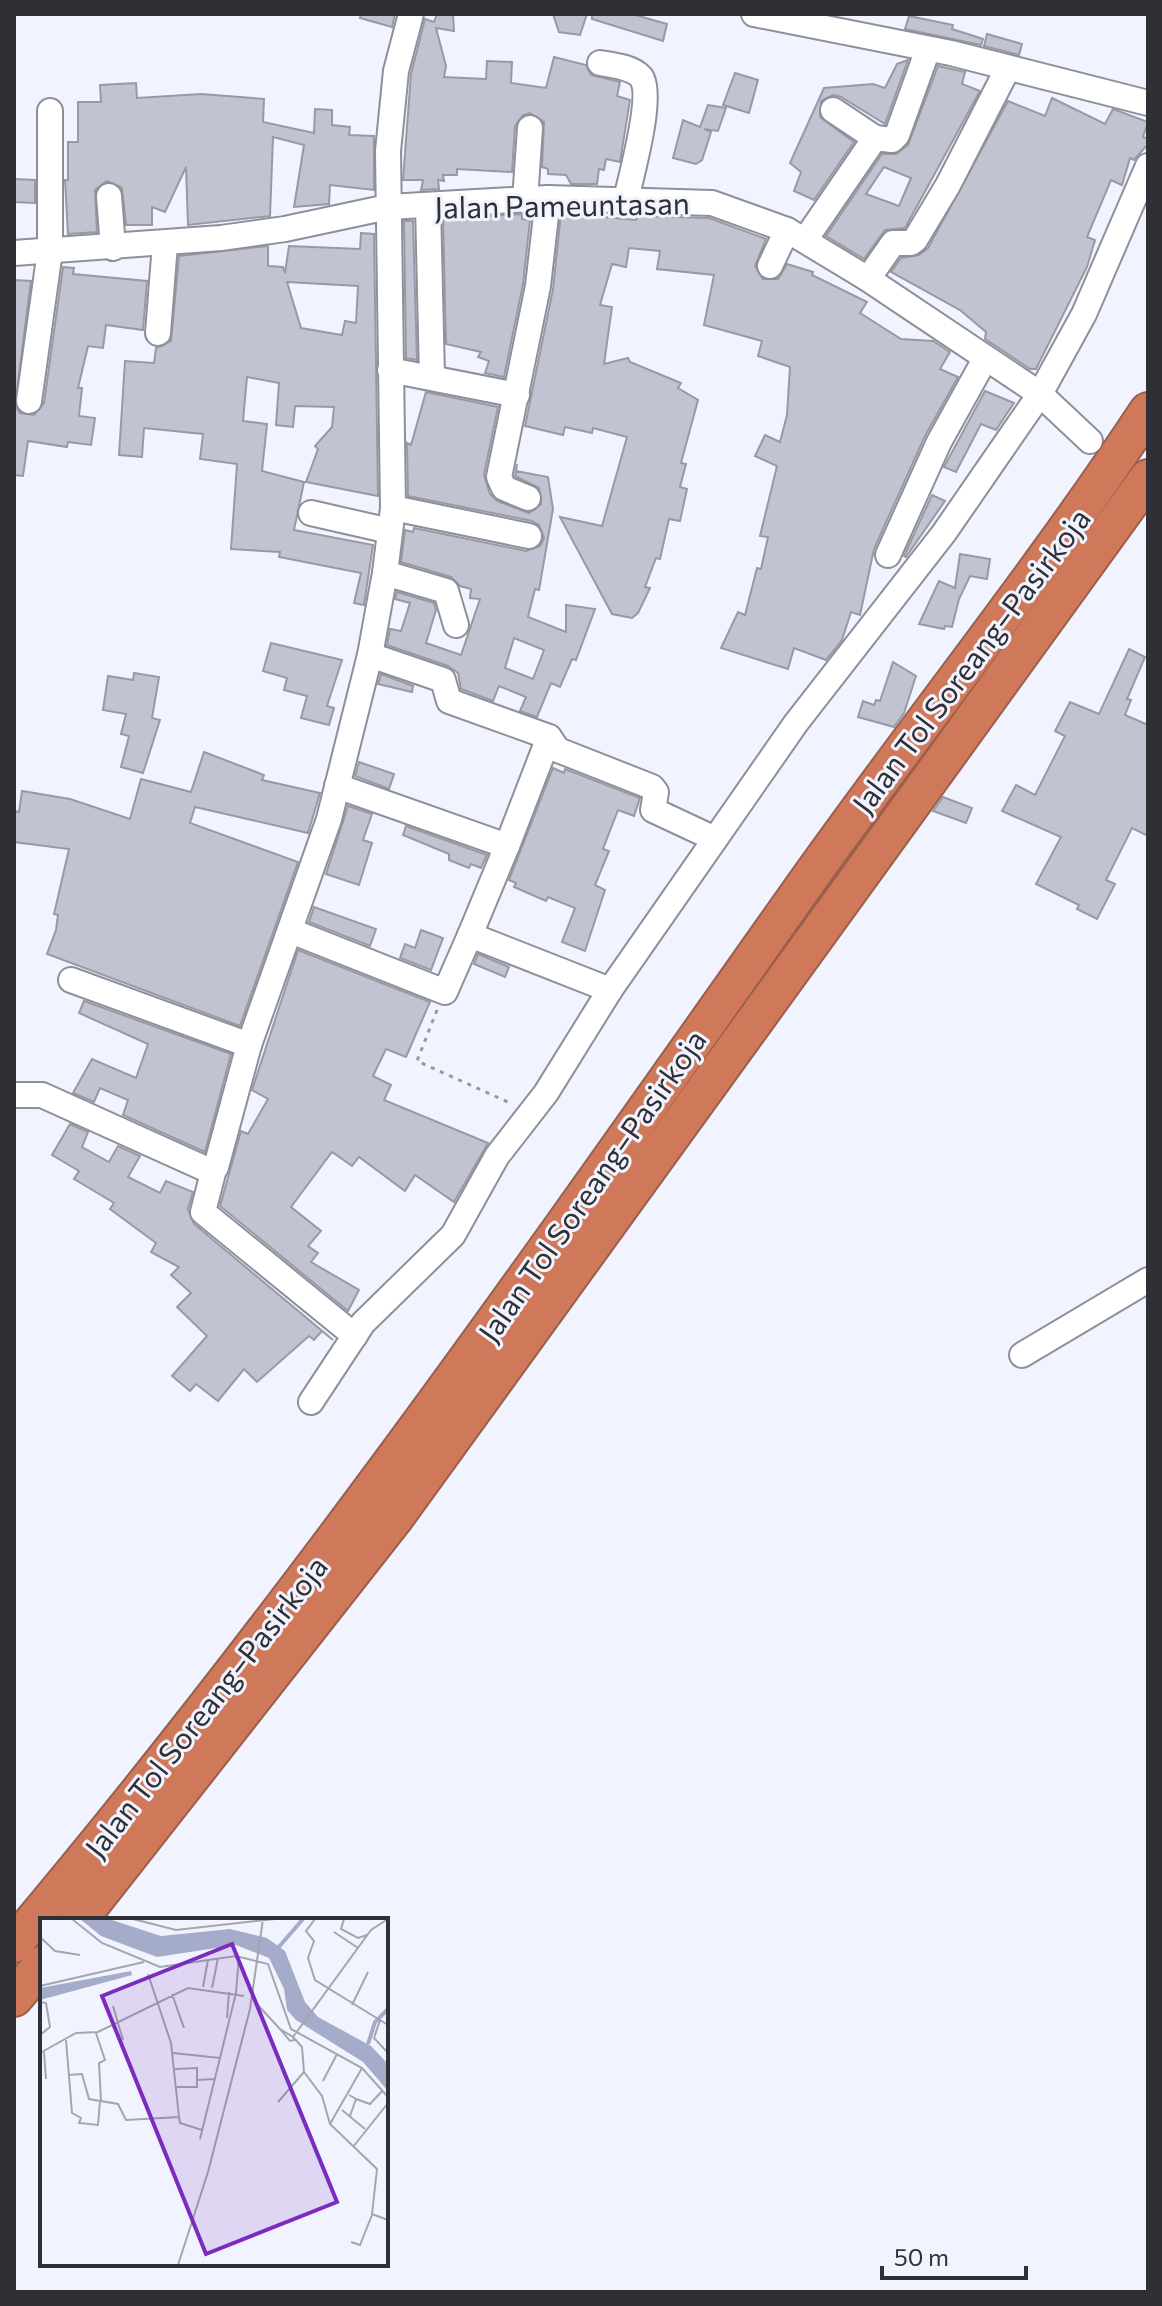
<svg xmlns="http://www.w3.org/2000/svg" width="1162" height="2306" font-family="Commissioner,sans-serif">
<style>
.building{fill:#c1c4d0;stroke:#979aa6;stroke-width:2;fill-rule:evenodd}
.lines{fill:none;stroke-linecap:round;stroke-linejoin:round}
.minor-casing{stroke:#8d909b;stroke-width:28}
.highway-casing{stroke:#985f4d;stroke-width:40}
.path{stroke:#9698a0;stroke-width:3;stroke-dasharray:4 6;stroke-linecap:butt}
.minor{stroke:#fff;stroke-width:24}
.highway{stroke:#d0795a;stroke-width:36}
.labels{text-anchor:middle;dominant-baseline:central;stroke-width:6;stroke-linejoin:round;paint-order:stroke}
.street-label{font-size:30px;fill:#2f3035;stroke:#f1f4fe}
.inset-river{fill:none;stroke:#a5acca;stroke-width:4}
.inset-road{fill:none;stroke:#a3a6ae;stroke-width:2}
.view{fill:#7b2cbf;fill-opacity:0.15;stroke:#7b2cbf;stroke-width:4}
.inset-edge{fill:none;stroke:#2f3035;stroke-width:4}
</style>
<rect width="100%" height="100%" fill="#f1f4fe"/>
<g class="building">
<path d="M361,14H395L392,27L360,18Z"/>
<path d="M437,14H453L454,31L436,28L446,66L444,77L486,79L487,61L512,62L511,83L546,88L554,57L586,65L591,75L620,82L617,96L630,100L620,162L606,159L604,170L599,169L597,184H571L566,175L548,174V169L542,167L544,122L530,113L523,115L515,126L512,172L457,169V175H443L444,181L438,180L439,189L421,190L423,180H403L411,74L425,19L434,22Z"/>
<path d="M553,14H587L580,35L559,32Z"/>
<path d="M592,14H632L667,24L663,41L592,19Z"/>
<path d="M909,16L953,25L952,29L983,39L981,45L905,29Z"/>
<path d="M987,34L1022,44L1019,55L984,46Z"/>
<path d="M908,60L885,124L841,97L833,95L821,101L820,117L854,142L814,200L794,191L801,172L790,163L824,88L873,84L885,88L897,64Z"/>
<path d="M938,66L965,72L962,84L980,91L905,228L885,230L864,259L826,236L882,154H896L908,145ZM884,167L911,178L899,206L866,194Z"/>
<path d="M735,73L758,80L749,113L723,105Z"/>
<path d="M136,83L137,98L201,94L264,99L263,122L314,133L315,109L332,110V125L350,127L349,135L374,136V190L330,185L329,204L294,207L304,145L273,137L270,216L188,225L186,167L165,212L152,207V225H126L122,188L107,181L95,190L97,232L68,234L65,180H68V142H78V102H101L100,85Z"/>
<path d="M1052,98L1105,124L1113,109L1148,122L1143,137L1148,139V144L1134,160L1130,158L1122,185L1111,180L1087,237L1095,240L1087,267L1036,369H1030L985,339L986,332L960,310L891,272L901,258L919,255L928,248L1008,101L1045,116Z"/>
<path d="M708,105L726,108L718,131L704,129L711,132L702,160L696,164L673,158L683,120L700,127Z"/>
<path d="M14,179L35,180V203L14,202Z"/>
<path d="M561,213L636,220L637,216L709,218L766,239L755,266L763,279H778L787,264L813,272L812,275L867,302L860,313L901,339L933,341L950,352L940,369L958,377L925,436L874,549L860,615L851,612L842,640L826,660L794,648L788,669L721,648L738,612L745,615L757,568L761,569L768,537L760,536L777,466L755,456L765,435L780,442L787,415L790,367L758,356L762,341L704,325L714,275L657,269L660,251L629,248L626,267L612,264L600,305L612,307L604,364L628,358L630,362L681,383L678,388L698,400L681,463L686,464L680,487L687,489L680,521L669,519L660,559L656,558L645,587L650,588L638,613L632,618L612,614L560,517L602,526L627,437L593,428L592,433L565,427L563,435L525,426L553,289Z"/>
<path d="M522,214V219L530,220L523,284L504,377L485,373L489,361L478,357L481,352L446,344L443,219Z"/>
<path d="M404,221H413L417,360L406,358Z"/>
<path d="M361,233L374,234L378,496L306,482L318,449L315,446L332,427L334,407L295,406L293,427L276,425L279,383L247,377L243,421L267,424L262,471L304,482L294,530L373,545L364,605L354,603L361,573L279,557L280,552L231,549L237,464L200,459L203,434L144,428L142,457L119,455L125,361L154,363L156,348L171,341L179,256L268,246V266L283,267L285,273L289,246L360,249ZM287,282L358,286L356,323L345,321L342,335L301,328Z"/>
<path d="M63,267L74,268L73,274L147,281L143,330L106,325L103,348L88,346L78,388H82L79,416L95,418L91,445L68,442L67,447L28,441L23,476L14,475V280L31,281L15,406L20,413L34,415L44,403Z"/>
<path d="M985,391L1014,403L996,430L981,424L956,472L944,467Z"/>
<path d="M426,392L498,407L484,475L490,494L497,501L529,513L541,504L539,488L515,476L517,464L516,471L548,477L553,509L539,590L535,589L528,617L566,632V605L595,609L576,660L572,659L560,687L551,683L537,717L520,711L526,697L499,686L493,701L461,689L458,673L448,666L387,645L390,629L401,631L410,603L395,599L397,592L434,603L436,610L426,643L461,655L480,599L470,598L471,589L460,586L451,577L401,562L405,530L413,532L414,528L526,551L540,546L544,538L539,525L532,521L408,496L407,443L411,445ZM514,638L544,650L533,679L505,668Z"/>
<path d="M932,495L945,501L906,557L904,556Z"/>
<path d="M960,554L990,559L987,579L970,576L959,599L952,627L945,626L944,629L919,624L939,581L955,588Z"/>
<path d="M271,643L342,660L327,706L334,708L329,725L301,718L307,696L284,690L287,678L263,671Z"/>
<path d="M1129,649L1145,657L1127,699L1131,700L1125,715L1148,725V836L1132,828L1106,880L1115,884L1097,919L1077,909L1079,905L1036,884L1061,837L1002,811L1016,785L1035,795L1065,736L1055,731L1070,702L1099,714Z"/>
<path d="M893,662L916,676L904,713L894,727L858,717L863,701L874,705L876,700L880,701Z"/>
<path d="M134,673L159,677L152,718L160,720L143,773L121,767L129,736L121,734L126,714L103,710L108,676L133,680Z"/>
<path d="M381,674L413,686L412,692L378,684Z"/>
<path d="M204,752L264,775L262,780L320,793L308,833L195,807L190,823L298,862L240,1026L47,954L56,930L58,915L54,914L69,849L14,842V811L19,812L22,791L70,799L130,819L141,779L191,792Z"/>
<path d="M359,762L394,774L389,789L355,776Z"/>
<path d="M553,768L564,773L565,769L640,798L634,816L618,810L603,849L609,851L595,885L605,890L585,951L562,942L575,908L548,897L546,901L514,887L516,883L509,880Z"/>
<path d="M943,797L972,808L966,823L933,811Z"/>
<path d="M348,806L372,814L363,840L372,843L359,885L326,874Z"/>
<path d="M406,826L487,855L481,868L471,864L469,868L449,860V854L403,835Z"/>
<path d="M314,907L376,929L370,946L309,922Z"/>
<path d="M421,930L443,938L431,970L400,958L405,944L415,948Z"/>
<path d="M298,950L430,1002L406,1057L386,1049L373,1076L391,1085L384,1100L488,1143L454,1202L415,1175L405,1191L359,1157L352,1166L332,1152L291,1207L321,1231L308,1246L318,1253L311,1262L359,1290L348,1311L220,1206L241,1131L248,1134L268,1099L252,1090Z"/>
<path d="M478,954L509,967L505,977L474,964Z"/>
<path d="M84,1001L231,1054L205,1152L123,1115L128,1100L100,1088L94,1102L73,1093L92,1059L136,1078L148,1044L79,1013Z"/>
<path d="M70,1124L88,1132L82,1147L109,1162L118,1146L140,1156L128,1177L160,1193L166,1181L193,1192L188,1209L194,1224L333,1340L322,1331L314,1340L309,1336L257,1382L244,1369L218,1401L196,1384L190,1391L172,1376L207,1336L177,1307L191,1293L171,1275L179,1267L151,1252L156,1243L110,1209L114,1203L74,1179L79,1171L52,1155Z"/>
</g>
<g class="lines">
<g class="minor-casing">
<g id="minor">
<path d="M754,14L951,53L1148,103"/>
<path d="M600,63C613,65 632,67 641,77C654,95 631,177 626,199"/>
<path d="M833,110L875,138"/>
<path d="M109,196L113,248"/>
<path d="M525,200L530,128"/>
<path d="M428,205L432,377"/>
<path d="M805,240L875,138L892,140L897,135L928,49"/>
<path d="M14,253L221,238L285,229L388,207L548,198L712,203L787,230L868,279L1040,394L1090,441"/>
<path d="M770,266L787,230"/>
<path d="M868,279L893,243H911L915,240L948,185L1008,68"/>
<path d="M158,333L165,244"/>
<path d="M390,370L517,395"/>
<path d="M29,401L50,251V111"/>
<path d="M528,498L504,488L499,477L538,286L548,198"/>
<path d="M393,508L529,536"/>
<path d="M311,513L390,531"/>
<path d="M888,555L939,442L985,359"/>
<path d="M385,573L446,591L456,625"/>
<path d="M370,655L443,680L449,701L549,737L558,750L652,787L656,792L653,810L715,839"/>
<path d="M337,786L507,846L470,935L610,990"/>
<path d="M507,846L549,737"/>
<path d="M291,931L445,992L470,935"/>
<path d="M71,980L249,1045"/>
<path d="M14,1095H42L208,1170L216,1167L249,1045L329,819L370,655L385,573L393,508L388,151L396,71L411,14"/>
<path d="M214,1169L203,1212L355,1336"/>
<path d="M1022,1355L1148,1280"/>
<path d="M311,1402L363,1323L453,1235L497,1156L546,1093L610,990L796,723L944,533L1002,449L1040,394L1084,314L1148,166"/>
</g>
</g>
<g class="highway-casing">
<g id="highway">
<path d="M79,1920L394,1519L1148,478"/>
<path d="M14,1944C295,1611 543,1255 794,900C910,735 1037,579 1148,411"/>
<path d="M14,1998L42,1965"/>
</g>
</g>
<path class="path" d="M437,1010L417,1061L510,1103"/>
<use href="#minor" class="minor"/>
<use href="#highway" class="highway"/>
</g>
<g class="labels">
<g class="street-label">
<text transform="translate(562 204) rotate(-1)">Jalan Pameuntasan</text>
<text transform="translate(970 660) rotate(-53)">Jalan Tol Soreang–Pasirkoja</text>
<text transform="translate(591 1185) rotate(-55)">Jalan Tol Soreang–Pasirkoja</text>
<text transform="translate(205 1706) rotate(-52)">Jalan Tol Soreang–Pasirkoja</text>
</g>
</g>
<g transform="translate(40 1918)">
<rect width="348" height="348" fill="#f1f4fe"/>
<path d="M40,1H69L121,18L190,11L227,20L245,33L265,84L278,99L331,128L348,146V173L323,144L256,102L247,92L244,71L229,40L196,27L117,39L61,18ZM91,53L92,57L0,82V70Z" fill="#a5acca"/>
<path class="inset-river" d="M237,31L263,1M328,126L335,104L348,91"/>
<path class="inset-road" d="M32,1L62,25L120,49L196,38L228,46L251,111L322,150L348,179M93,1L136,12L235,1M275,1L266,13L274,23L268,40L275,62L348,107M304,1L301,11L318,20L327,17M294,14L318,30M0,19L15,33L40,37M0,68L104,44M163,69L168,42M172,70L178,40M132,76L144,110M0,84L6,85L10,109L0,117M216,85L240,111M312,87L328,54M73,88L83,122M187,100L189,74M340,102L334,120L348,135M240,111L253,119L254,122L250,123ZM56,115L65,142L59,145L61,183M253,119L331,12L348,1M254,120L262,129L264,154L282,178L290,206L337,251L332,296L348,302M26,122L32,195L41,200L39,205L58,207L60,183M4,134L6,161M0,135L36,115L58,114L148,70L204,78M133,135L180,140M135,151L157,150V162L175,161M28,157L42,156L49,181L78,186L86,202L139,199L131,125L108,56M283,163L297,136M137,169H157V162M309,177L316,181L310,198M316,181L330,186L343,172M238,184L264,154M302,192L325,211M139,199L140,205L162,212M290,206L322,150M160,221L196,75L199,38M313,229L348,185M311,324L320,327L332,297M138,347L168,254L210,91L223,1"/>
<path class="view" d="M192,26L297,284L166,336L62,78Z"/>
<rect width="348" height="348" class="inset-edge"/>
</g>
<rect width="1162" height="2306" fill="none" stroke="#2f3035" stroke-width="32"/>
<path d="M882 2266v12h144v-12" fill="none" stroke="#2f3035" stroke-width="4"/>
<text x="894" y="2266" font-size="24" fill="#2f3035" stroke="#f1f4fe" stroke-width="6" paint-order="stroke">50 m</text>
</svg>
